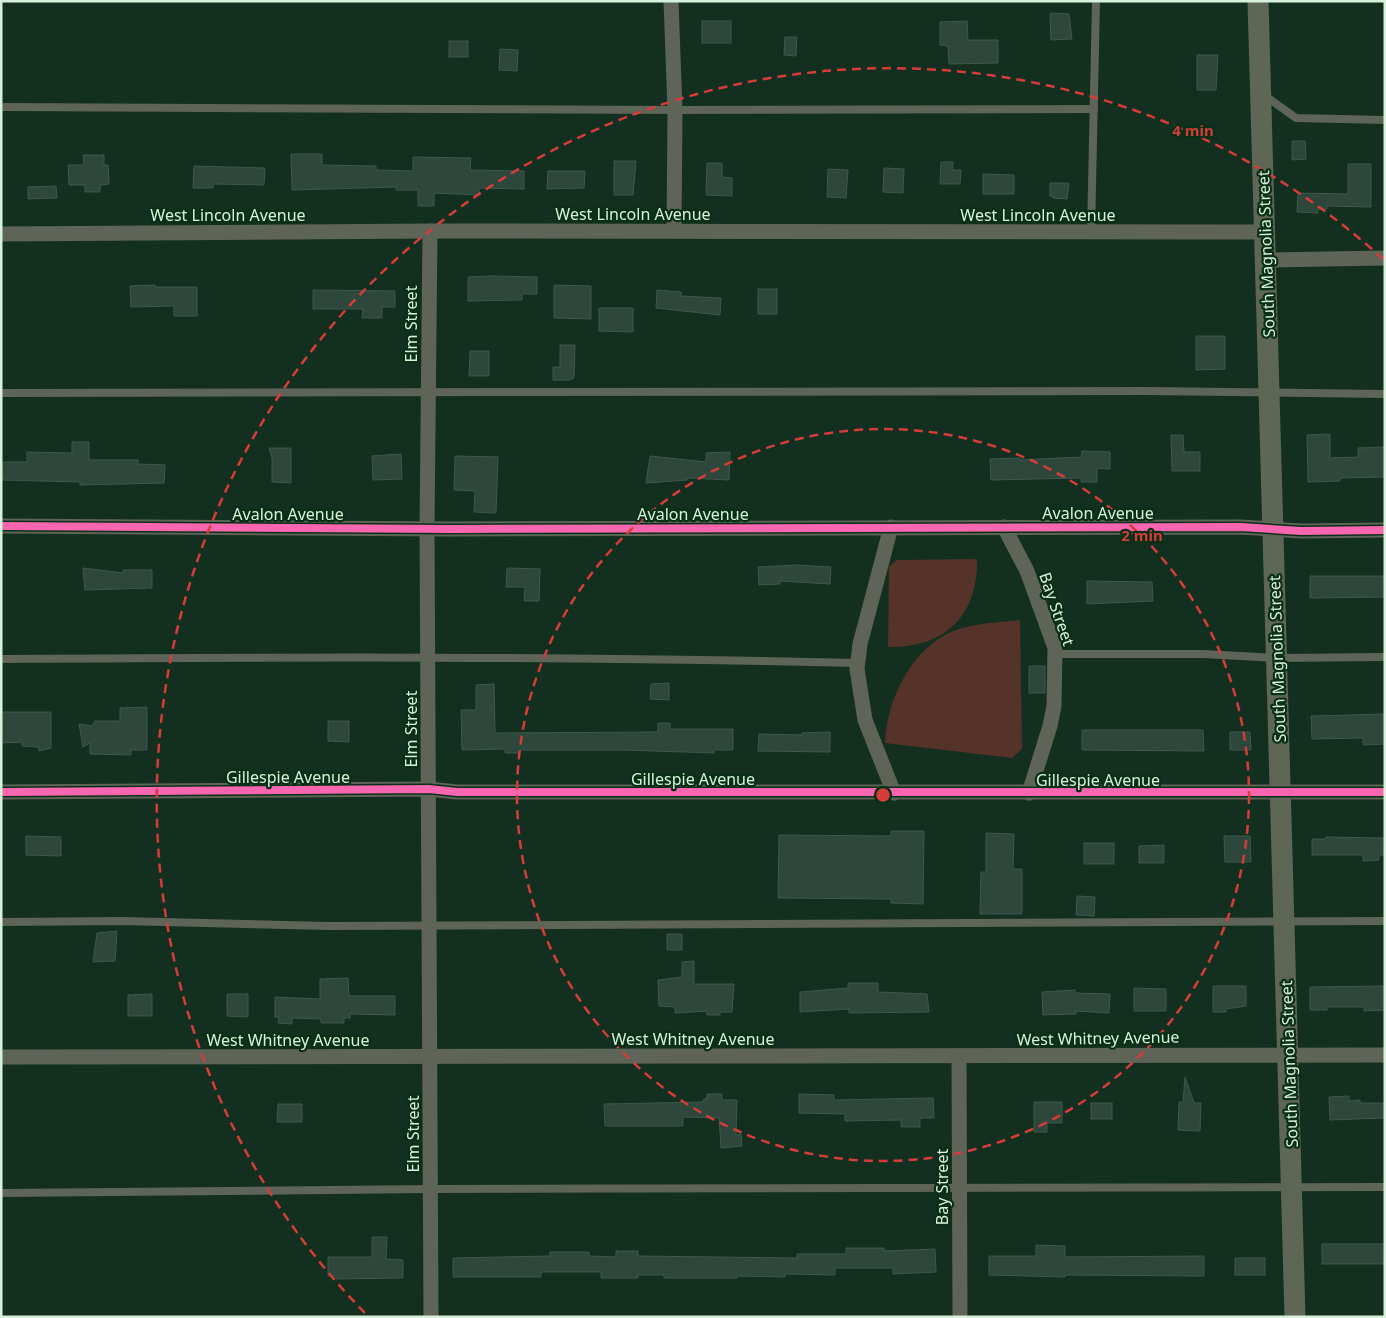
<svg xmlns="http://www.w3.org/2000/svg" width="1386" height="1318" font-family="'Noto Sans',sans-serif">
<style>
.green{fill:#553329}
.building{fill:#2d473c;stroke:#3f584d}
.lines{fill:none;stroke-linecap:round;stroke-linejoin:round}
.lane{stroke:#5e6457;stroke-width:8}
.street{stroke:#5e6457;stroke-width:15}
.secondary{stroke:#5e6656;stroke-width:21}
.cycleway-casing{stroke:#0a2f17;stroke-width:11}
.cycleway{stroke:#f766af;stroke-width:8}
.ring{fill:none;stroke:#d63c3a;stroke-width:2.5;stroke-dasharray:9 6}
.labels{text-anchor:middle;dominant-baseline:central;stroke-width:4.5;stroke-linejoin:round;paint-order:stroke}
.street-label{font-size:16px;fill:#d8f1dd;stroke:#0a2f17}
.centre{fill:#d63c3a;stroke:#0a2f17;stroke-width:2.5}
.ring-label{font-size:15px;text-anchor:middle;font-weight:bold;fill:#d63c3a;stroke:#0a2f17;stroke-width:4.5;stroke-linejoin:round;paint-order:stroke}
</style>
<rect width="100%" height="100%" fill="#132f1f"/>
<g class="green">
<path d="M977,559C978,616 945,648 888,647L889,567L897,560Z"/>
<path d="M1020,620L1022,749L1012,758L885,743C887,697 914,642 962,628C980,623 1001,622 1020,620Z"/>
</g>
<g class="building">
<path d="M1050,13L1069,14L1072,39L1051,40Z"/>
<rect x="702" y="21" width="29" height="22"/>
<path d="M967,21L968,40H998V63L949,64L948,46L940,45V22Z"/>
<path d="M785,37H797L796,56L784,55Z"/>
<rect x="449" y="41" width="19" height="16"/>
<path d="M500,49L518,50L517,71L499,70Z"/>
<path d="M1197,55H1218L1216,90H1197Z"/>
<path d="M1292,141H1305L1306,159L1292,160Z"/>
<path d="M291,154H322V165L376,166V170L413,171V157L471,158L470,170L524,171V189L479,188V195L434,193V206H418V190H396V187L292,190Z"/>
<path d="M83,155H104V165H108L109,184L100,185V192H85V185H69L68,165H84Z"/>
<path d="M614,161H636L633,195H614Z"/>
<path d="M941,162H953L952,170H961L960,184H940Z"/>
<path d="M707,163H722V177L732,178V196L706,195Z"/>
<path d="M1348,164H1371V207L1327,206V209H1318V213L1297,212L1298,193L1348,194Z"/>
<path d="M194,166L265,168L264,185L213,184V188H193Z"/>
<path d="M884,168L904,169L903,193L883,192Z"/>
<path d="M828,169L848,170L846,198L827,197Z"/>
<path d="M548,171H585L584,188L547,189Z"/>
<path d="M983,174L1014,175V194H983Z"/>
<path d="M1050,183H1069L1067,199L1053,198V196H1050Z"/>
<path d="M56,186L57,198L28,199V187Z"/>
<path d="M492,276L537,277V294H522V300L468,301V277Z"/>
<path d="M155,285V287H197V316H174V306L131,307L130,286Z"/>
<path d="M554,285L591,286V319L554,318Z"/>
<rect x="758" y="289" width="19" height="25"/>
<path d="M313,290L395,291V307H382V318H362L363,309H313Z"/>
<path d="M657,290L681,292V296L721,298L720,315L656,308Z"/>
<path d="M599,308H633V332L599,331Z"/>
<path d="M1196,336H1225V369L1196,370Z"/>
<path d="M560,345H575L574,378L569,380H553V367H560Z"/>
<path d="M470,351H489V376H469Z"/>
<path d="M1330,434V458L1358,457V448L1385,447V477L1340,478V481L1308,482L1307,435Z"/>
<path d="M1171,435H1183L1184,452H1200V471H1172Z"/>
<path d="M72,442H89V460H138V464L165,465L164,483L80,485V482L1,480V462H27V452L72,453Z"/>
<path d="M269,448H291V483L272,482V458Z"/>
<path d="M1082,451L1110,452V469L1097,468V482H1081V478L991,480L990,459L1020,458V460L1081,457Z"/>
<path d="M730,452L729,480L688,478L687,480L646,483L650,456L706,462V453Z"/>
<path d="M401,454L402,479L373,480L372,456Z"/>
<path d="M455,456L498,457L496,513L474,512L475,491L454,490Z"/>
<path d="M796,565L831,567L830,584L780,581V584L759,585L758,567Z"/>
<path d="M83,568L123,573V570H152V588L85,590Z"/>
<path d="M507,568L540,569L539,601H524L525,587H506Z"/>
<path d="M1310,576H1385V597L1310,598Z"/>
<path d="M1087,581L1152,582L1153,601L1087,604Z"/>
<rect x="1029" y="666" width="16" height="27"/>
<path d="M669,683V700L650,699L651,684Z"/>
<path d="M494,684L495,733L658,732V723H670V729H733V750H714V753L623,750H520V753H505V749L462,750L461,710H476V685Z"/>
<path d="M147,707V750H131V755L90,754V743L83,747L79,724L92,726L95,721H120V708Z"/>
<path d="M1,712H51V748L39,751L38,747L22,746V742L1,743Z"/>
<path d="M1385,714V744L1363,745V738L1312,739L1311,716Z"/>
<path d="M328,721H349V742L328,741Z"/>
<path d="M1082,730H1203L1204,751L1082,750Z"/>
<path d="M830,732V752L758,751L759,734L802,735V733Z"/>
<path d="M1230,732H1250L1251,750H1230Z"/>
<path d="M891,831H924L923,904L891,903V899L778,898L779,835L891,836Z"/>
<path d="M986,833L1014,834L1013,869H1022V914H980L981,872H986Z"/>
<path d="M26,836L61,837V856L26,855Z"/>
<path d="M1224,836H1250L1251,862H1225Z"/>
<path d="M1326,837L1385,838V855H1379V860L1363,861V855H1312V839H1326Z"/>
<rect x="1084" y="843" width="30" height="21"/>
<path d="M1164,845V863H1139V846Z"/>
<path d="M1077,896L1095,897L1094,916L1076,915Z"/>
<path d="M117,931L115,961L93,962L97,933Z"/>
<rect x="667" y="934" width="15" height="16"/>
<path d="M694,961V984H734L732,1012H720V1015H707V1011L675,1013V1007L659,1006L658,980L682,977V962Z"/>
<path d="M348,978L349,996H395V1015L350,1014V1018H344V1023H321V1019L292,1018V1024L278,1023L279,1017H275V997L320,999V979Z"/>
<path d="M848,983H878V992L927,994L929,1012L849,1013V1009L800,1012V992L848,988Z"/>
<path d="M1213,986H1246V1006L1226,1009V1012H1213Z"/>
<path d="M1385,986V1010L1364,1011V1007H1327V1010H1310V987Z"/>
<path d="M1134,988L1166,989V1011H1134Z"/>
<path d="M1075,990V993L1110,994L1109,1013L1076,1011V1014L1043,1015L1042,992Z"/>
<path d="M152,994V1016H128V995Z"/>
<path d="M227,994H248V1017L227,1016Z"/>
<path d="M1185,1077L1194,1103H1201L1200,1131L1178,1130L1179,1102H1183Z"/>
<path d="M707,1094H722V1100H737L736,1135L741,1134L742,1146L721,1148L719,1118L683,1117V1126H605L604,1104L703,1102L704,1099H707Z"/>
<path d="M799,1094L834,1095V1100L933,1098L934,1118H920V1127H901V1120L845,1121V1114L799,1113Z"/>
<path d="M1349,1096V1101L1360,1100V1103H1385V1118L1330,1120L1329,1097Z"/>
<path d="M1034,1102H1062V1123H1047V1132H1034Z"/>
<rect x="1091" y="1103" width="21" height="16"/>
<path d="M278,1104H302V1122H277Z"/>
<path d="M372,1237H387L386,1259L403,1260V1278L336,1279V1276H328V1257H372Z"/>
<rect x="1322" y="1244" width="63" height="20"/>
<path d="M1036,1245L1065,1246V1257L1204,1256V1276L1065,1275V1277L989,1275V1256H1036Z"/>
<path d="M846,1248H884V1251L935,1249L936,1272L893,1274V1268H835V1275L785,1274V1277L737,1276V1278H664V1275H638V1278H601V1272H541V1277H453V1258L550,1256V1252H589V1256L616,1257V1251H638V1256L797,1258V1254H846Z"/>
<rect x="1235" y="1258" width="30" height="17"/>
</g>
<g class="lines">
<g class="lane">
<path d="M1264,95L1296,118L1385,120"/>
<path d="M1,107L675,110L1094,109"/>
<path d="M1091,233L1096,1"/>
<path d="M1,393L1147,391L1385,394"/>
<path d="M1055,654H1204L1277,658L1385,657"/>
<path d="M1,659C287,657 572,656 858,663"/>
<path d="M1,922L122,921L329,926L1385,921"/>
<path d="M1,1193L431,1189L1385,1187"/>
</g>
<g class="street">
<path d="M671,1L675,110L674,231"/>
<path d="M430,231L427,528L431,1317"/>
<path d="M1,234L430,231L1264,232"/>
<path d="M1267,260L1385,258"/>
<path d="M1,526L453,529L1241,527L1301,531L1385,530"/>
<path d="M891,527L860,644L857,669L865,720L894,793"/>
<path d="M1004,527L1027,571L1055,648L1054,706L1050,726L1029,793"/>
<path d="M1,792L429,789L457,792H1385"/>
<path d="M1,1057L1385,1055"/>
<path d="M959,1057L960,1317"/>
</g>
<path class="secondary" d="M1258,1L1295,1317"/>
<g class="cycleway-casing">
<g id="cycleway">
<path d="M1,526L453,529L1241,527L1301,531L1385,530"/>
<path d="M1,792L429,789L457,792H1385"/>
</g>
</g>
<use href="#cycleway" class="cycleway"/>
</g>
<g class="ring">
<circle cx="883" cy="795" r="366"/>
<path d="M365 1313A733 733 0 0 1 1383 259"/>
</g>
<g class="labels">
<g class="street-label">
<text x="633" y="214">West Lincoln Avenue</text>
<text x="228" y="215">West Lincoln Avenue</text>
<text x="1038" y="215">West Lincoln Avenue</text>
<text transform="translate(1266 254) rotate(-92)">South Magnolia Street</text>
<text transform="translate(411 324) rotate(-90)">Elm Street</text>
<text x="1098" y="513">Avalon Avenue</text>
<text x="288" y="514">Avalon Avenue</text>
<text x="693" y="514">Avalon Avenue</text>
<text transform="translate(1057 609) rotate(71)">Bay Street</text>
<text transform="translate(1277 659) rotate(-92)">South Magnolia Street</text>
<text transform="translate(411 729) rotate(-90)">Elm Street</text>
<text x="288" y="777">Gillespie Avenue</text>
<text x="693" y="779">Gillespie Avenue</text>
<text x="1098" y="780">Gillespie Avenue</text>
<text transform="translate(1098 1038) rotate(-1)">West Whitney Avenue</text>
<text x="693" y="1039">West Whitney Avenue</text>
<text x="288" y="1040">West Whitney Avenue</text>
<text transform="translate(1289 1064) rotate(-92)">South Magnolia Street</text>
<text transform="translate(413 1134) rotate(-90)">Elm Street</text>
<text transform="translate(942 1187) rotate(-90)">Bay Street</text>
</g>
</g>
<circle cx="883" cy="795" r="8" class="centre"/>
<g class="ring-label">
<text x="1193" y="136">4 min</text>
<text x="1142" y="541">2 min</text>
</g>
<rect width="1386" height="1318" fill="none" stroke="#d8f1dd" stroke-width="5"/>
</svg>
